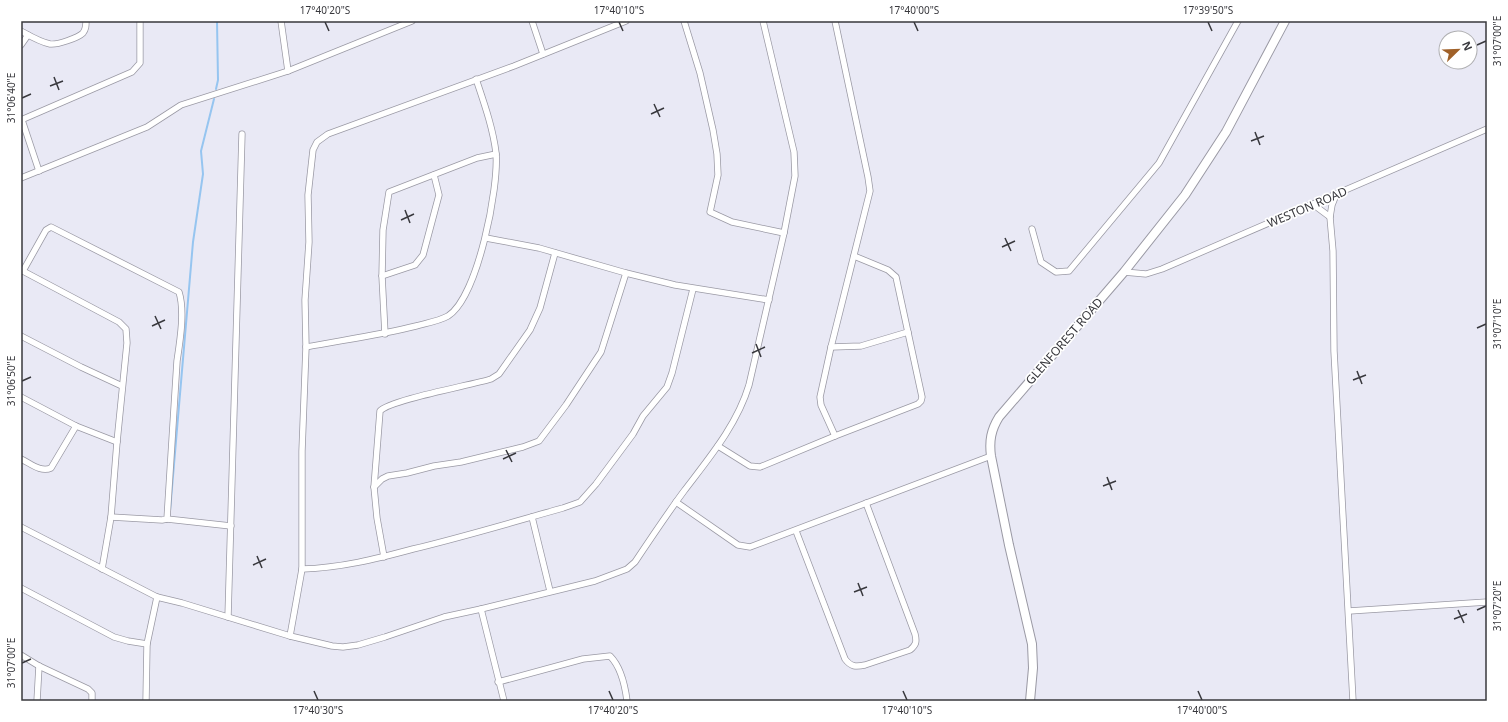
<svg xmlns="http://www.w3.org/2000/svg" width="1508" height="722" font-family="'Noto Sans',sans-serif">
<style>
.lines{fill:none;stroke-linecap:round;stroke-linejoin:round}
.stream{stroke:#96c5f0;stroke-width:2}
.street-casing{stroke:#9a99a4;stroke-width:7}
.secondary-casing{stroke:#9a99a4;stroke-width:10}
.street{stroke:#fff;stroke-width:5.5}
.secondary{stroke:#fff;stroke-width:8}
.ticks{fill:none;stroke:#38383d;stroke-width:1.5}
.labels{text-anchor:middle;dominant-baseline:central;stroke-width:3.5;stroke-linejoin:round;paint-order:stroke}
.street-label{font-size:12px;fill:#38383d;stroke:#fff}
.neatline{fill:none;stroke:#38383d;stroke-width:1.5}
.ticks-label{font-size:10px;text-anchor:middle;fill:#38383d}
</style>
<rect width="100%" height="100%" fill="#e9e9f5"/>
<g class="lines">
<g class="stream">
<path d="M216,89L218,80L217,21"/>
<path d="M170,511L193,242L203,174L201,151L214,99"/>
</g>
<g class="street-casing">
<g id="street">
<path d="M281,21L288,71"/>
<path d="M532,21L543,54"/>
<path d="M684,21L700,73L713,130L717,154L718,175L710,212L732,222L784,233"/>
<path d="M21,31C30,36 40,42 50,44C57,45 78,38 83,33C86,29 86,26 86,21"/>
<path d="M21,45L28,35"/>
<path d="M21,120L132,72L140,63V21"/>
<path d="M22,120L39,171"/>
<path d="M21,178L147,127L181,105L288,71L412,21"/>
<path d="M1336,195L1332,205L1330,217L1333,251L1334,351L1353,701"/>
<path d="M1314,205L1330,217"/>
<path d="M1032,229L1041,262L1056,272L1069,271L1159,163L1238,21"/>
<path d="M486,238L539,248L626,273L675,285L769,300"/>
<path d="M21,270L119,322L126,329L127,343L117,442L111,517L102,569"/>
<path d="M23,271L46,230L51,227L179,292C185,311 180,341 177,361L167,519L162,520L111,517"/>
<path d="M1124,272L1146,274L1162,269L1487,129"/>
<path d="M382,276L415,265L423,255L439,195L434,175"/>
<path d="M385,334L382,276L383,230L389,192L477,158L496,154"/>
<path d="M21,336L81,367L122,386"/>
<path d="M306,347C343,340 380,335 416,326C427,323 439,321 448,316C478,297 499,187 496,153C493,128 484,103 476,79"/>
<path d="M831,347L861,346L908,332"/>
<path d="M21,397L76,426L117,442"/>
<path d="M835,436L821,405L820,397L831,347L870,191L868,177L835,21"/>
<path d="M718,446L750,466L760,467L835,436L918,404L921,401L922,397L896,277L888,270L854,256"/>
<path d="M21,459C30,463 41,473 51,468L76,426"/>
<path d="M374,487L382,479L388,476L407,473L434,466L461,462L523,447L539,441L566,405L601,352L626,273"/>
<path d="M676,502L738,545L750,547L991,456"/>
<path d="M532,517L550,591"/>
<path d="M167,519L231,526"/>
<path d="M21,527L157,597L182,603L290,636L332,646L343,647L358,645L385,637L444,617L481,609L595,581L627,569L635,562C651,538 667,514 684,491C709,458 737,425 749,385L784,233L795,176L794,152L763,21"/>
<path d="M796,531L845,659C851,667 856,667 865,665L910,650C916,645 917,642 915,634L866,503"/>
<path d="M384,557L377,518L374,487L380,411C389,400 472,385 491,379L499,374L530,330L540,308L555,253"/>
<path d="M302,569C340,568 376,559 413,549C463,537 513,522 563,508L580,502L596,484L633,434L643,416L667,387L672,373L693,289"/>
<path d="M21,588L114,637L128,641L147,644"/>
<path d="M481,609L504,701"/>
<path d="M1349,611L1487,602"/>
<path d="M228,617L242,134"/>
<path d="M290,636L302,569V451L306,347L305,300L309,242L308,195L313,150L317,142L328,134L514,66L626,21"/>
<path d="M21,655L39,666L88,689L92,693V701"/>
<path d="M498,682L583,659L610,656C621,667 625,685 627,701"/>
<path d="M37,701L39,666"/>
<path d="M146,701L147,644L157,597"/>
</g>
</g>
<g class="secondary-casing">
<path id="secondary" d="M1030,701L1033,668L1032,644L1009,545L991,456C989,441 991,430 999,417L1124,272L1185,195L1226,132L1285,21"/>
</g>
<use href="#street" class="street"/>
<use href="#secondary" class="secondary"/>
</g>
<path class="ticks" d="M325,22L329,31M619,22L623,31M914,22L918,31M1208,22L1212,31M1477,45L1486,41M54,77L59,90M50,86L63,81M22,98L31,94M654,104L660,117M651,114L664,108M1255,132L1260,145M1251,141L1264,136M405,210L410,223M401,220L414,214M1005,238L1011,251M1002,247L1015,241M155,316L161,329M152,326L165,320M1477,328L1486,324M756,344L761,357M752,353L765,347M1357,371L1362,384M1353,380L1366,375M22,381L31,377M506,450L512,462M503,459L516,453M1107,477L1112,490M1103,486L1116,481M257,556L262,568M253,565L266,559M858,583L863,596M854,592L867,587M1458,610L1464,623M1477,610L1486,606M1454,619L1467,614M22,663L31,659M314,691L318,700M609,691L613,700M903,691L907,700M1198,691L1202,700"/>
<g class="labels">
<g class="street-label">
<text transform="translate(1307 207) rotate(-23)">WESTON ROAD</text>
<text transform="translate(1064 341) rotate(-49)">GLENFOREST ROAD</text>
</g>
</g>
<rect width="1508" height="722" fill="none" stroke="#ffffff" stroke-width="44"/>
<g transform="translate(1458 50) rotate(67)"><circle r="19" fill="#ffffff" stroke="#afafb1"/>
<path d="M0-3L7 15L0 10L-7 15Z" fill="#a06129"/>
<text y="-6" font-size="11" font-weight="bold" text-anchor="middle" fill="#38383d">N</text>
</g>
<rect x="22" y="22" width="1464" height="678" class="neatline"/>
<g class="ticks-label">
<text x="325" y="14">17°40'20"S</text>
<text x="619" y="14">17°40'10"S</text>
<text x="914" y="14">17°40'00"S</text>
<text x="1208" y="14">17°39'50"S</text>
<text transform="translate(1497 41) rotate(-90)" y="4">31°07'00"E</text>
<text transform="translate(11 98) rotate(-90)" y="4">31°06'40"E</text>
<text transform="translate(1497 324) rotate(-90)" y="4">31°07'10"E</text>
<text transform="translate(11 381) rotate(-90)" y="4">31°06'50"E</text>
<text transform="translate(1497 606) rotate(-90)" y="4">31°07'20"E</text>
<text transform="translate(11 663) rotate(-90)" y="4">31°07'00"E</text>
<text x="318" y="714">17°40'30"S</text>
<text x="613" y="714">17°40'20"S</text>
<text x="907" y="714">17°40'10"S</text>
<text x="1202" y="714">17°40'00"S</text>
</g>
</svg>
